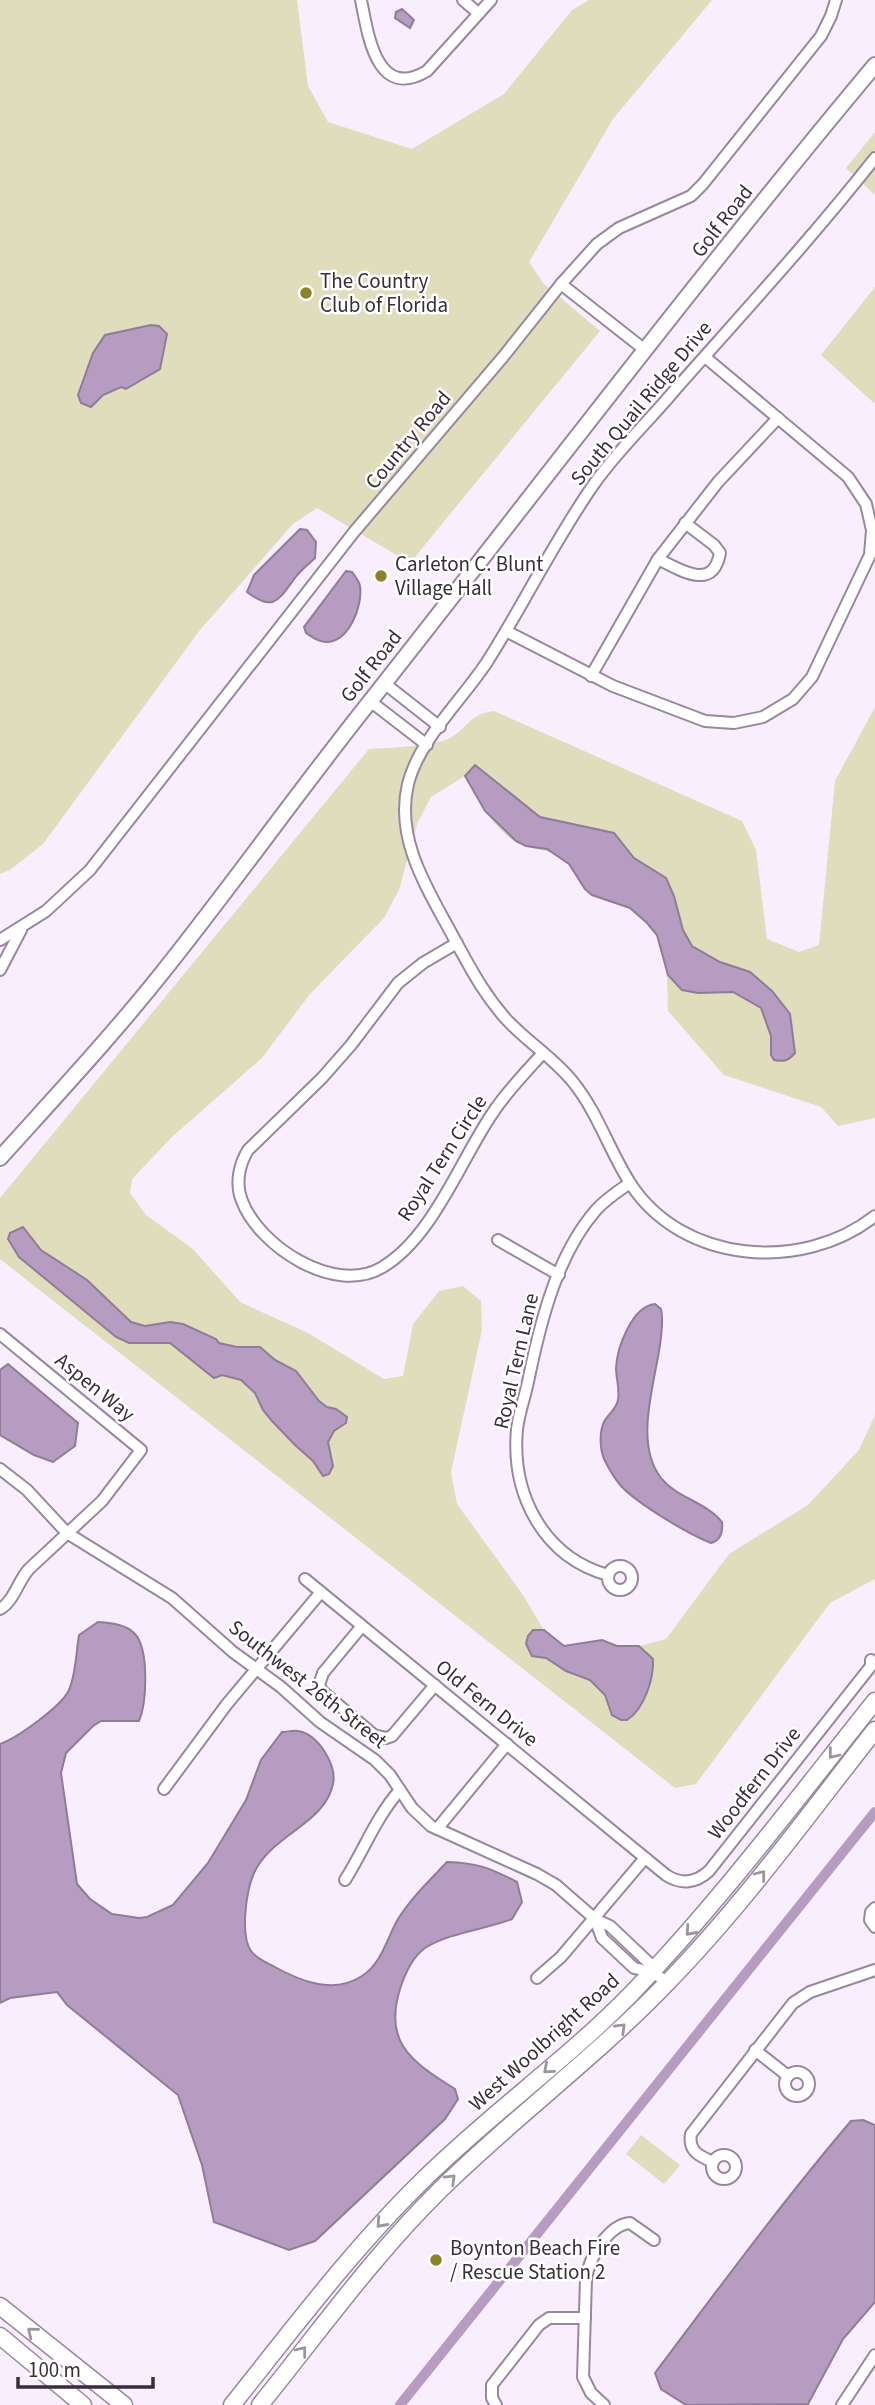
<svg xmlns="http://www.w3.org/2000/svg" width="875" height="2405" font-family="'Source Sans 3',sans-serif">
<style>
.green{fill:#dfddbc}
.water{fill:#b79cc1;stroke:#907b98;stroke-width:2}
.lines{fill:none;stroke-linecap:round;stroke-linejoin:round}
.canal{stroke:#b79cc1;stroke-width:10}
.minor-casing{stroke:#99879f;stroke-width:14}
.tertiary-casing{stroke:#99879f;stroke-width:18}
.secondary-casing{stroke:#99879f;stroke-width:19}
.minor{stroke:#fff;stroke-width:10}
.tertiary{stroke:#fff;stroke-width:14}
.secondary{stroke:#fff;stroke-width:16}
.oneway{stroke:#9a969c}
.poi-dot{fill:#8b822a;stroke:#fff;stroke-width:2.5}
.labels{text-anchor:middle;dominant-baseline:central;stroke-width:5;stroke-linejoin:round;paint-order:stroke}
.street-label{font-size:21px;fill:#362e39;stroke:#fff}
.poi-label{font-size:21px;fill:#362e39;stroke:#fff;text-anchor:start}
</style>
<rect width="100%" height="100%" fill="#f9eefe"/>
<g class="green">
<path d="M0,0H297L308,86L328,122L412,149L504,94L572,10L589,0H712L613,119L529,262L543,283L600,331L410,563L317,508L293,524L200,630L43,844L10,870L0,874Z"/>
<path d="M875,132V195L846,168Z"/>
<path d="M875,287V404L821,355Z"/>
<path d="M875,707V1118L838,1126L821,1107L724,1075L668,1011C668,973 666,927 628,907C617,901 603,900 592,895C580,889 577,870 566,862C550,849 545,852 527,847C498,839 479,800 465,776L431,797L417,824L399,890L384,918L310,994L262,1058L173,1136L132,1179L130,1193L146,1215L193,1249L240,1302L308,1333L384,1379L403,1376L413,1324L439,1291L463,1286L481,1301L482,1330L451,1472L457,1504L523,1595L544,1630L564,1646L598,1640L617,1646H639L666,1639L729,1554L808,1505L859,1450L875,1415V1579L830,1603L696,1784L675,1788L0,1259V1198L369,749C388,748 431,746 448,739C468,730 467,714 494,711L742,821L756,850L767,939L799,952L819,945L835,781Z"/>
<path d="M641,2135L680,2165L664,2184L626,2154Z"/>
</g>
<g class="water">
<path d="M402,9L414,20L410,28L395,18L396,12Z"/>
<path d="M151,325L159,326L167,334L160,369L126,389L121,387L103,395L91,407L81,403L78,395L93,353L105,335Z"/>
<path d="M300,529L307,530L316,542L315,558C309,564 301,570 295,578C279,599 274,613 247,592L254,575Z"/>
<path d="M346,571L352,572C355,576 359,581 360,586C363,606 349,642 326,642C318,642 312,637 306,633L304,627Z"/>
<path d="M475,765L540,817L614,833L634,858L666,878L674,896L683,930L692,946L720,962L750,972L772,991L790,1014L795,1053C788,1061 784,1062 774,1060L771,1055V1036L761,1008L733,992L698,993L682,990L668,975L657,935L647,923L630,908L592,895L585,889L569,864L547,849L526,846L516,841L485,811L465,776Z"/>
<path d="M23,1227L41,1250L87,1280L131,1322L145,1326L170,1322L183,1324L216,1339L219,1343L237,1347H260L275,1360L296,1371L319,1401L327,1407L336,1409L347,1417L346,1423L334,1431L328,1442L333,1466L329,1474L323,1476L313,1461L295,1445L272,1421L263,1410L255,1393L241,1380L222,1375L214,1378L170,1343H129L116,1337L19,1257L8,1239L10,1233Z"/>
<path d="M655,1304L661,1309C664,1322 661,1338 659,1351C653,1389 635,1445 661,1478C677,1498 706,1502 722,1522C723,1531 721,1540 711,1543C688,1534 638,1504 621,1486C615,1479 608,1467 604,1459C600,1449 599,1432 604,1422C608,1414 616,1410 618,1400C620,1389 616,1378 616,1368C617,1348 632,1306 655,1304Z"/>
<path d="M8,1364L78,1423L75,1446L53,1462L34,1455L0,1435V1370Z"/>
<path d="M98,1622C111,1623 126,1624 135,1634C149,1649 147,1702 139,1721H101L93,1726L66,1753L61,1773L77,1884L90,1899L112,1914L139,1918L147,1917L173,1905L208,1863L246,1800L261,1760L282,1732C287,1732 293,1730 298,1731C318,1734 337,1765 333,1784C325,1824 271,1835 254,1873C246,1891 240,1935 251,1951C256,1958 265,1962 273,1966C300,1981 333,1995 362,1976C382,1963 387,1938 398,1919C411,1898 430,1880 447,1862C478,1863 490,1868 517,1882L522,1902L512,1919C484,1930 451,1932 425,1948C413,1957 407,1970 402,1983C381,2041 410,2061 455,2089L458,2099L445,2119L315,2241L289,2250L214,2222L202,2165L178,2095L67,2005L57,1992L10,1998L0,2003V1744C17,1738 62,1706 69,1690C76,1674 76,1653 79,1635Z"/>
<path d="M533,1630H544L564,1646L602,1640L617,1646H639L653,1659C654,1679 644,1709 627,1720H621L612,1715L605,1695L590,1680L566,1671L546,1658L532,1656L526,1644L528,1636Z"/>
<path d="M863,2120L875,2125V2302L843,2339L808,2404L686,2405L661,2389L655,2373C719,2288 782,2202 851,2121Z"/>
</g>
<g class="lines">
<path class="canal" d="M400,2405L875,1812"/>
<g class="minor-casing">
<g id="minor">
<path d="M361,0C368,34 376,101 427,71L491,0"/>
<path d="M463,0L478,13"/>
<path d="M875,158C812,238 742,314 674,391C648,422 617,451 594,484C554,541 524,604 487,662C462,700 419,740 408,784C394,842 431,894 456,942C472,971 484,994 506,1019C527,1042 554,1058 573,1082C598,1113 609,1150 630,1183C682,1264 803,1273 875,1216"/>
<path d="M561,284L645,350"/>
<path d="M658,559C682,571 713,591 720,553L714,545L685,523"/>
<path d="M506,631L613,686L705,721L734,723L763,717L793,699L812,677L870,555L872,530L866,504L848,477L705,357"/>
<path d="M591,676L658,559L718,482L778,418"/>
<path d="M384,683L440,727"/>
<path d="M370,701L427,745"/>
<path d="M0,940L46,911L90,870L354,532L503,357L561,284L597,244L619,228L691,196L703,184L821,36L831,16L836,0"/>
<path d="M457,943L423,963L398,983L351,1045L322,1078L248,1150C239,1165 235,1184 242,1201C259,1246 334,1295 381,1268C432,1239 460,1161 492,1114C506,1092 525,1073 543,1053"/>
<path d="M0,970L21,930"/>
<path d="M498,1240L559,1275"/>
<path d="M0,1334L141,1450L102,1501L29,1569C18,1581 14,1601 0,1609"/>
<path d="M0,1469L27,1490L67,1533L172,1598L233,1652L281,1687L320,1722L375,1760L390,1775L412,1808L431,1826L537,1874L556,1885L595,1919L610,1926L649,1963L651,1972"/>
<circle cx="620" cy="1578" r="12"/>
<path d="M608,1575C543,1557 511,1494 517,1429C519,1412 526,1394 529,1377C541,1320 557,1255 596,1210C606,1199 618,1191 630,1183"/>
<path d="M305,1579L666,1875C681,1885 696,1883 709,1871L871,1666V1660"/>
<path d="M362,1626L323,1673L319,1685L322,1691L374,1735L386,1738L392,1736L435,1685"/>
<path d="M164,1789L227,1704L321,1592"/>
<path d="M437,1829L507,1744"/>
<path d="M345,1880C364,1850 376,1817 400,1790"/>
<path d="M875,1908L871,1912L870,1920L875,1927"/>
<path d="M595,1919L602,1938L634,1968L651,1972L668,1982"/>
<path d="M537,1978L561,1957L645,1858"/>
<path d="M755,2050L788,2076"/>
<circle cx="797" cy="2084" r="12"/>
<circle cx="724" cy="2167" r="12"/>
<path d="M713,2162C699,2156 688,2151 691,2134L793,2003L810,1992L875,1970"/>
<path d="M496,2405L492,2398V2385L539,2325L549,2318H585"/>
<path d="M604,2405L591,2393L583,2377L586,2279C589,2258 608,2225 630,2223L654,2240"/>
<path d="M842,2405L875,2355"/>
</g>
</g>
<g class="tertiary-casing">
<path id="tertiary" d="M0,1158C55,1097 111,1037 162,973C234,883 300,789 372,699C539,487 702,272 875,65"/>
</g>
<g class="secondary-casing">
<g id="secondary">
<path d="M0,2306L124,2405"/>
<path d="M0,2336L83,2405"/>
<path d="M232,2405C292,2330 351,2251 420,2183C487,2116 566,2061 632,1993C720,1901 796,1800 875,1701"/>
<path d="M260,2405C319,2332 373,2256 440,2190C513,2118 596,2057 667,1983C743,1905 808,1815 875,1730"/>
</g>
</g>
<use href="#minor" class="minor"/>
<use href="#tertiary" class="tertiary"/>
<use href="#secondary" class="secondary"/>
</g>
<defs><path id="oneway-chevron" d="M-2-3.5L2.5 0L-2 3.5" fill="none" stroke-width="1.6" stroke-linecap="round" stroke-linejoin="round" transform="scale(1.75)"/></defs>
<g class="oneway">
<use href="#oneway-chevron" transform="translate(833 1754) rotate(128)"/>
<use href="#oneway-chevron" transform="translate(761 1875) rotate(-52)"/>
<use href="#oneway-chevron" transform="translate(690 1931) rotate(132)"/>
<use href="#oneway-chevron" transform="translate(621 2028) rotate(-44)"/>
<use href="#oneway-chevron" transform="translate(548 2069) rotate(139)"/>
<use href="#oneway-chevron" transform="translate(451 2179) rotate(-44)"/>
<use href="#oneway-chevron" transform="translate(381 2223) rotate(132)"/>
<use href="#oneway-chevron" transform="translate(32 2332) rotate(-141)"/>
<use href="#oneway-chevron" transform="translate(302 2351) rotate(-52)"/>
</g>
<g class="poi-dot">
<circle cx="306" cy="293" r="7"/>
<circle cx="381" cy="576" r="7"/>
<circle cx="436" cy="2260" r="7"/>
</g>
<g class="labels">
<g class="street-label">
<text transform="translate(722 221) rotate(-52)">Golf Road</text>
<text transform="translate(641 403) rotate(-50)">South Quail Ridge Drive</text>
<text transform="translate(408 440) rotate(-50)">Country Road</text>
<text transform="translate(371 666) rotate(-52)">Golf Road</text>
<text transform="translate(442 1158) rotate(-57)">Royal Tern Circle</text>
<text transform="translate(516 1361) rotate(-77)">Royal Tern Lane</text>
<text transform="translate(95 1387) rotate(39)">Aspen Way</text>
<text transform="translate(308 1684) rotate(38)">Southwest 26th Street</text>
<text transform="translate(487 1703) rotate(39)">Old Fern Drive</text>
<text transform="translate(754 1783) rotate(-52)">Woodfern Drive</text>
<text transform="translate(544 2042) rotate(-42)">West Woolbright Road</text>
</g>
<g class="poi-label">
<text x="320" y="281">The Country<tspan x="320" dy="24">Club of Florida</tspan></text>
<text x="395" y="564">Carleton C. Blunt<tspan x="395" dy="24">Village Hall</tspan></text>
<text x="450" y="2248">Boynton Beach Fire<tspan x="450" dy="24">/ Rescue Station 2</tspan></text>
</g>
</g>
<path d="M18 2377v10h135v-10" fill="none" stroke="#362e39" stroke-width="3.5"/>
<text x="28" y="2377" font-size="21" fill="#362e39" stroke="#ffffff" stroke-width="5" paint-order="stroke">100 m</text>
</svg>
